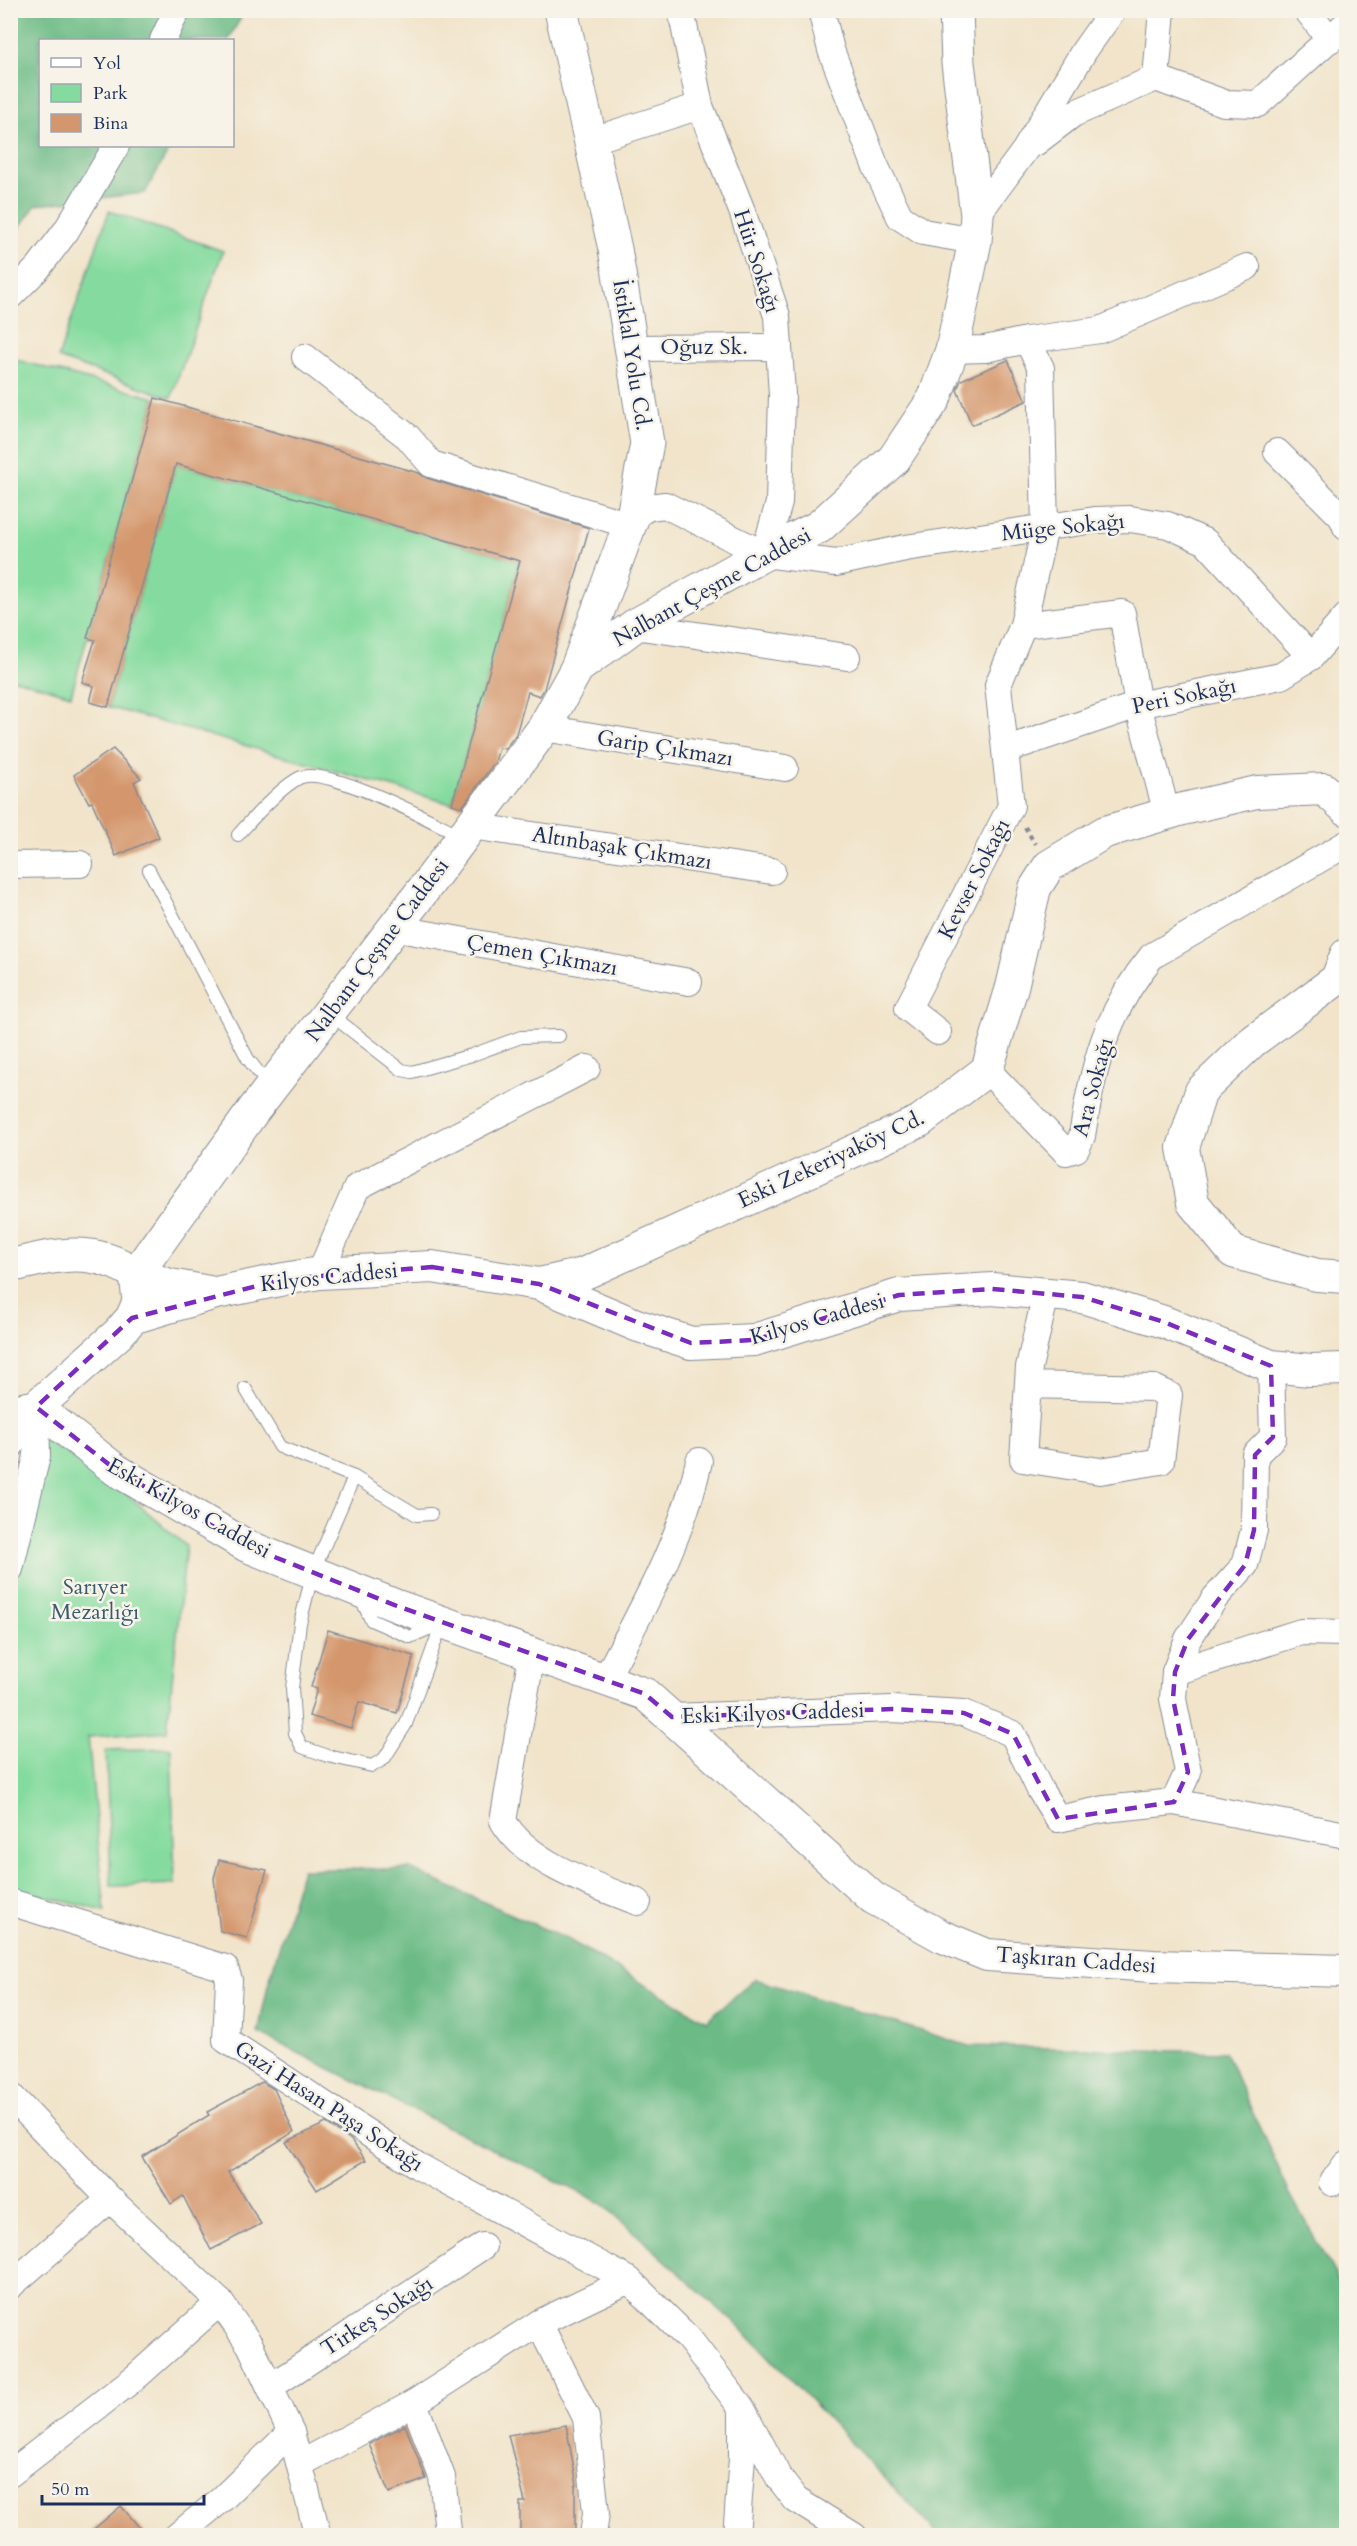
<svg xmlns="http://www.w3.org/2000/svg" width="1357" height="2546" font-family="Cardo,serif">
<style>
.green{fill:#85db9f;stroke:#50857e;stroke-width:1.5}
.forest{fill:#6cbb86;stroke:#447572;stroke-width:1.5}
.building{fill:#d4976d}
.lines{fill:none;stroke-linecap:round;stroke-linejoin:round}
.service-casing{stroke:#868a94;stroke-width:14}
.minor-casing{stroke:#868a94;stroke-width:28}
.tertiary-casing{stroke:#868a94;stroke-width:34}
.primary-casing{stroke:#868a94;stroke-width:35}
.path{stroke:#868a94;stroke-width:4;stroke-dasharray:4.5 4.5;stroke-linecap:butt}
.service{stroke:#fff;stroke-width:12}
.minor{stroke:#fff;stroke-width:26}
.tertiary{stroke:#fff;stroke-width:32}
.primary{stroke:#fff;stroke-width:33}
.marked{fill:none;stroke:#7b2cbf;stroke-width:4.5;stroke-dasharray:12 8;stroke-linejoin:round}
.labels{text-anchor:middle;dominant-baseline:central;stroke-width:5;stroke-linejoin:round;paint-order:stroke}
.street-label{font-size:22px;fill:#1b2f5e;stroke:#f7f3e8}
.park-label{font-size:22px;fill:#365a6e;stroke:#f7f3e8}
</style>
<rect width="100%" height="100%" fill="#f7f3e8"/>
<filter id="ink" filterUnits="userSpaceOnUse"><feTurbulence type="fractalNoise" baseFrequency=".0167" numOctaves="2"/><feDisplacementMap in="SourceGraphic" scale="12" xChannelSelector="R" yChannelSelector="G"/><feConvolveMatrix kernelMatrix="1 2 1 2 8 2 1 2 1" color-interpolation-filters="sRGB"/></filter>
<filter id="wash" filterUnits="userSpaceOnUse"><feTurbulence type="fractalNoise" baseFrequency=".008" numOctaves="4" result="noise"/><feDisplacementMap in="SourceGraphic" scale="24" xChannelSelector="R" yChannelSelector="G"/><feGaussianBlur stdDeviation="1.35" result="paint"/><feColorMatrix in="noise" values="0 0 0 0 0 0 0 0 0 0 0 0 0 0 0 0 0 1.4 0 .05"/><feComposite in="paint" operator="in"/></filter>
<g filter="url(#wash)">
<rect width="100%" height="100%" fill="#f1e4ca"/>
<g class="green">
<path d="M109,211L223,251L171,398L58,358Z"/>
<path d="M17,360L155,398L71,695L11,678L10,384Z"/>
<path d="M176,464L520,561L452,804L108,707Z"/>
<path d="M44,1421L186,1546L167,1731L88,1737L105,1911L11,1889V1591Z"/>
<path d="M171,1748L175,1884L111,1886L106,1750Z"/>
</g>
<g class="forest">
<path d="M11,11H245L228,40H40V146H171L145,193L36,205L11,239Z"/>
<path d="M302,1869H410L569,1940L706,2021L755,1979L969,2046L1225,2052L1289,2192L1346,2295V2535H939L750,2337L603,2204L258,2033L268,1985Z"/>
</g>
<g id="blocks">
<g class="building">
<path d="M1008,360L1026,401L972,425L957,390L961,380Z"/>
<path d="M155,398L419,473L427,478L589,528L544,689L540,696L528,692L516,734L505,749L499,748L495,762L462,807L452,804L520,561L176,464L108,707L90,702L94,686L82,682L95,640L87,638Z"/>
<path d="M113,749L141,778L134,782L159,837L116,856L92,802L89,803L74,775Z"/>
<path d="M328,1630L414,1656L397,1713L359,1702L351,1728L309,1716L317,1689L311,1687Z"/>
<path d="M219,1860L267,1870L247,1938L220,1931L214,1878Z"/>
<path d="M262,2082L274,2089L294,2132L228,2172L261,2224L211,2250L183,2196L171,2204L142,2157L209,2115L207,2112Z"/>
<path d="M326,2123L351,2140L366,2160L317,2190L286,2142Z"/>
<path d="M405,2425L426,2479L389,2493L369,2444Z"/>
<path d="M566,2425L577,2485L575,2486V2535H520V2502H525L508,2435Z"/>
<path d="M121,2506L146,2535H87Z"/>
</g>
</g>
</g>
<g filter="url(#ink)">
<use href="#blocks" fill-opacity="0" stroke="#868a94" stroke-width="1.5"/>
<g class="lines">
<g class="service-casing">
<g id="service">
<path d="M238,835C252,819 280,788 299,778C325,764 433,822 462,836"/>
<path d="M149,870L248,1059L270,1087"/>
<path d="M330,1014L402,1070L412,1072L472,1055L521,1037L559,1036"/>
<path d="M245,1388L280,1447L354,1477L417,1515L431,1514"/>
<path d="M354,1477L313,1572L300,1623L292,1688L295,1733L302,1747L328,1756L372,1766L384,1759L406,1724L442,1623"/>
<path d="M360,1597L371,1620L410,1637L435,1626"/>
</g>
</g>
<g class="minor-casing">
<g id="minor">
<path d="M681,10L700,106L742,211L777,316L782,395L779,503L764,554"/>
<path d="M821,10L831,50L875,165L900,217L923,232L975,241"/>
<path d="M1307,10L1330,40"/>
<path d="M163,40L177,10"/>
<path d="M1156,78L1224,103L1258,104L1346,24"/>
<path d="M590,141L700,106"/>
<path d="M1035,143L1073,114L1156,78L1162,10"/>
<path d="M977,215L1025,150L1084,51L1113,10"/>
<path d="M10,296L38,268L66,231L116,146"/>
<path d="M630,348L779,347"/>
<path d="M952,350L985,349L1027,340L1100,330L1247,267"/>
<path d="M305,357L408,437L431,464L629,525"/>
<path d="M1277,452L1342,517L1346,527"/>
<path d="M633,516L649,507L665,505L764,554L836,563L905,548L1095,520L1130,519L1168,525L1206,542L1311,657"/>
<path d="M1023,625L1122,613L1138,705L1167,814"/>
<path d="M634,626L847,657"/>
<path d="M544,728L785,768"/>
<path d="M1005,750L1138,705L1281,676L1311,657L1346,617"/>
<path d="M471,826L772,871"/>
<path d="M10,865L80,864"/>
<path d="M394,928L689,982"/>
<path d="M938,1032L908,1008L1011,806L998,685L1023,625L1045,527L1041,368L1027,340"/>
<path d="M987,1070L1066,1152L1076,1149L1082,1136C1093,1066 1106,1012 1152,956L1346,844"/>
<path d="M320,1273L357,1187L587,1068"/>
<path d="M1028,1385L1154,1388L1169,1395L1161,1461L1100,1471L1023,1459L1029,1367L1046,1294"/>
<path d="M10,1447L36,1407"/>
<path d="M10,1569L37,1456L36,1407"/>
<path d="M532,1654L503,1821C528,1864 594,1885 638,1902"/>
<path d="M1175,1672L1301,1632L1346,1633"/>
<path d="M605,1680C642,1609 682,1540 699,1461"/>
<path d="M672,1717L892,1709L964,1713L1013,1734L1040,1790L1058,1819L1105,1809L1174,1802L1346,1835"/>
<path d="M1174,1802L1188,1772L1173,1699L1175,1672L1188,1639L1215,1598L1245,1565L1254,1530L1255,1455L1273,1437L1271,1366"/>
<path d="M10,1902L225,1968L229,1980L226,2040L418,2166L629,2280"/>
<path d="M10,2095L110,2199L220,2302L250,2345L291,2432L318,2536"/>
<path d="M1332,2183L1346,2164"/>
<path d="M10,2286L110,2199"/>
<path d="M539,2323L629,2280L689,2339L741,2407L779,2478L796,2500L854,2536"/>
<path d="M270,2387L483,2246"/>
<path d="M414,2403L442,2477L448,2530L447,2536"/>
<path d="M300,2464L414,2403L539,2323L586,2418L596,2513L593,2536"/>
<path d="M10,2474L137,2376L220,2302"/>
<path d="M177,2536L222,2499L291,2432"/>
<path d="M736,2536L742,2457V2413"/>
</g>
</g>
<g class="tertiary-casing">
<g id="tertiary">
<path d="M1346,955L1337,979L1252,1042L1201,1091L1183,1148L1193,1203L1233,1252L1317,1275L1346,1277"/>
<path d="M136,1274L170,1285L209,1292"/>
<path d="M539,1284L583,1274L920,1121L987,1070L1012,987L1035,888L1049,866L1105,832L1183,809L1257,792L1324,789L1346,809"/>
<path d="M132,1318L216,1293L284,1279L320,1273L432,1267L539,1284L636,1325L691,1343L754,1340L899,1295L992,1289L1082,1297L1164,1322L1271,1366L1310,1370L1346,1369"/>
<path d="M36,1407L116,1470L247,1546L397,1606L645,1694L873,1898L941,1936L987,1955L1153,1966L1346,1971"/>
</g>
</g>
<g class="primary-casing">
<g id="primary">
<path d="M561,10L615,249L647,443L633,516L577,668"/>
<path d="M10,1266C57,1254 94,1246 136,1274"/>
<path d="M136,1274L253,1111L424,889L544,728L577,668L634,626L764,554L819,527L894,459L934,399L952,350L975,241L977,215L958,63L956,10"/>
<path d="M10,1412L36,1407L118,1334L132,1318L139,1302L136,1274"/>
</g>
</g>
<path class="path" d="M1025,827L1035,844"/>
<use href="#service" class="service"/>
<use href="#minor" class="minor"/>
<use href="#tertiary" class="tertiary"/>
<use href="#primary" class="primary"/>
</g>
</g>
<path class="marked" d="M432,1267L539,1284L691,1343L754,1340L899,1295L992,1289L1082,1297L1164,1322L1271,1366L1273,1437L1255,1455L1254,1530L1245,1565L1188,1639L1175,1672L1173,1699L1188,1772L1174,1802L1058,1819L1013,1734L964,1713L892,1709L672,1717L645,1694L397,1606L247,1546L116,1470L36,1407L132,1318L284,1279Z"/>
<g class="labels">
<g class="street-label">
<text transform="translate(757 261) rotate(72)">Hür Sokağı</text>
<text x="704" y="347">Oğuz Sk.</text>
<text transform="translate(632 355) rotate(81)">İstiklal Yolu Cd.</text>
<text transform="translate(1063 527) rotate(-6)">Müge Sokağı</text>
<text transform="translate(712 587) rotate(-29)">Nalbant Çeşme Caddesi</text>
<text transform="translate(1184 696) rotate(-12)">Peri Sokağı</text>
<text transform="translate(665 748) rotate(9)">Garip Çıkmazı</text>
<text transform="translate(622 848) rotate(9)">Altınbaşak Çıkmazı</text>
<text transform="translate(974 879) rotate(-63)">Kevser Sokağı</text>
<text transform="translate(377 950) rotate(-53)">Nalbant Çeşme Caddesi</text>
<text transform="translate(542 955) rotate(10)">Çemen Çıkmazı</text>
<text transform="translate(1093 1087) rotate(-75)">Ara Sokağı</text>
<text transform="translate(831 1159) rotate(-25)">Eski Zekeriyaköy Cd.</text>
<text transform="translate(329 1277) rotate(-6)">Kilyos Caddesi</text>
<text transform="translate(817 1319) rotate(-16)">Kilyos Caddesi</text>
<text transform="translate(189 1508) rotate(29)">Eski Kilyos Caddesi</text>
<text transform="translate(773 1713) rotate(-2)">Eski Kilyos Caddesi</text>
<text transform="translate(1076 1960) rotate(4)">Taşkıran Caddesi</text>
<text transform="translate(329 2106) rotate(33)">Gazi Hasan Paşa Sokağı</text>
<text transform="translate(377 2316) rotate(-33)">Tirkeş Sokağı</text>
</g>
<g class="park-label">
<text x="95" y="1587">Sarıyer<tspan x="95" dy="25">Mezarlığı</tspan></text>
</g>
</g>
<rect width="1357" height="2546" fill="none" stroke="#f7f3e8" stroke-width="36"/>
<rect x="39" y="39" width="195" height="108" fill="#f7f3e8" stroke="#9fa5b1" stroke-width="1.5"/>
<rect x="51" y="58" width="30" height="9" fill="#ffffff" stroke="#9fa5b1" stroke-width="1.5"/>
<text x="93" y="69" font-size="18" fill="#1b2f5e">Yol</text>
<rect x="51" y="84" width="30" height="18" fill="#85db9f" stroke="#9fa5b1" stroke-width="1.5"/>
<text x="93" y="99" font-size="18" fill="#1b2f5e">Park</text>
<rect x="51" y="114" width="30" height="18" fill="#d4976d" stroke="#9fa5b1" stroke-width="1.5"/>
<text x="93" y="129" font-size="18" fill="#1b2f5e">Bina</text>
<path d="M42 2495v9h162v-9" fill="none" stroke="#1b2f5e" stroke-width="3"/>
<text x="51" y="2495" font-size="18" fill="#1b2f5e" stroke="#f7f3e8" stroke-width="4.5" paint-order="stroke">50 m</text>
</svg>
